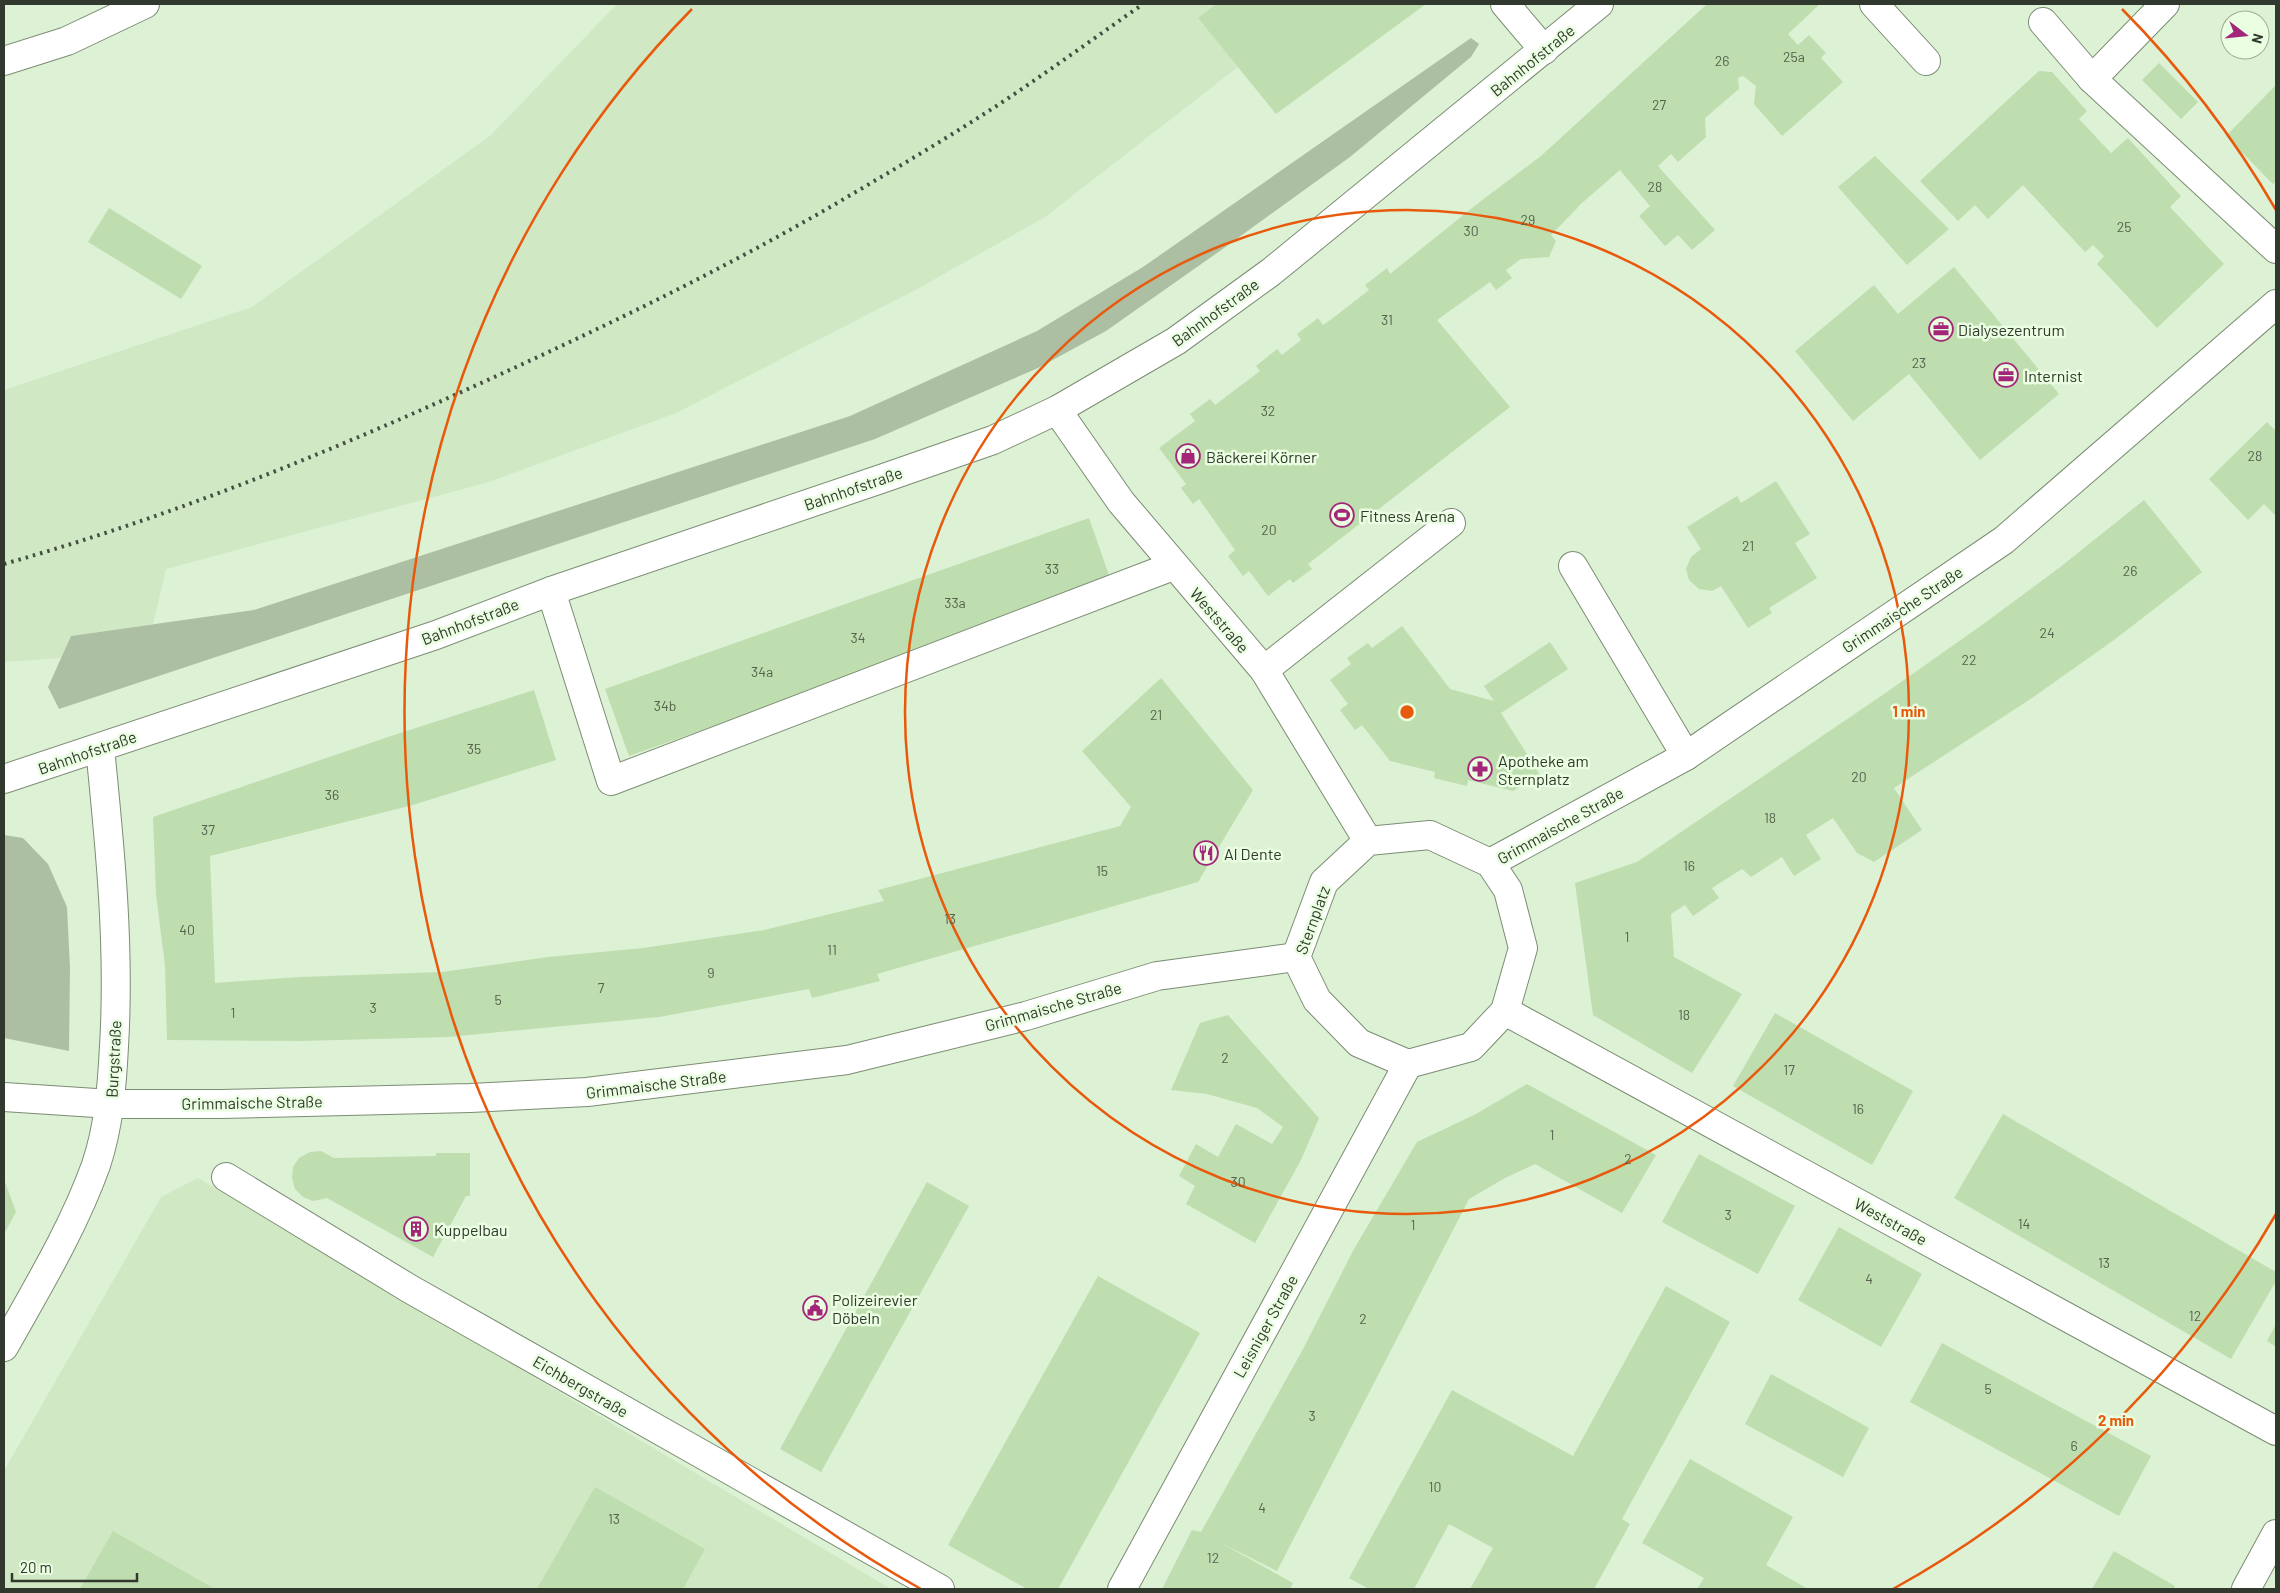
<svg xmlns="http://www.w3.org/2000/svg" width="2280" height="1593" font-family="Barlow,sans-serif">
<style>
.built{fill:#d0e8c4}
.green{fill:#acbfa3}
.building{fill:#bfdeb0}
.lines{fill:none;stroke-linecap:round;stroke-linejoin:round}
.minor-casing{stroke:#7b8d73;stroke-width:30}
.major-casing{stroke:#7b8d73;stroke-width:30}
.minor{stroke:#fff;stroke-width:28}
.major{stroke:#fff;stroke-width:28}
.rail{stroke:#454f41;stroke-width:4;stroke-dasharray:2.5 5;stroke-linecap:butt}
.ring{fill:none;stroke:#e8590c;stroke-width:2.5}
.labels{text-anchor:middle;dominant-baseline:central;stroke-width:5;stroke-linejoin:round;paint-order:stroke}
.number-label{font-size:14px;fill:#54624e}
.street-label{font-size:16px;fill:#31392e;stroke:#eafee1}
.poi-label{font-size:16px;fill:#31392e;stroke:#eafee1;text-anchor:start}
.centre{fill:#e8590c;stroke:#eafee1;stroke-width:2.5}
.ring-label{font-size:15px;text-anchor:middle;font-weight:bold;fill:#e8590c;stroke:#eafee1;stroke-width:5;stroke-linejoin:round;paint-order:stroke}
</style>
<rect width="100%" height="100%" fill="#ddf1d4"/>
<g class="built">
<path d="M617,4H1216L1198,18L1238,67L1045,217L919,288L676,413L489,482L166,569L153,624L71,636L61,658L4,662V390L252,307L490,136Z"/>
<path d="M198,1178L891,1589H4V1471L161,1197Z"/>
</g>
<g class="green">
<path d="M1471,38L1479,44L1471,57L1350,157L1224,248L1106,331L1038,368L875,439L59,709L48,687L71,636L254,610L850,416L1037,331L1143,267Z"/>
<path d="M4,835L23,838L48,864L67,907L70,968L69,1051L4,1038Z"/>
</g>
<g class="building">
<path d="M1216,4H1426L1276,114L1198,18Z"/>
<path d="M1707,4H1820L1788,34L1798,45L1809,35L1826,53L1821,58L1843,82L1782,136L1754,104L1756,86L1743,76L1738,78L1739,89L1705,118L1706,137L1678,162L1671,154L1658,166L1715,230L1692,250L1678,235L1665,246L1639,216L1650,206L1620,170L1582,203L1551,235L1556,241L1549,257L1521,259L1506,270L1512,278L1496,290L1490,282L1437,320L1510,407L1308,564L1312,569L1293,583L1290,579L1268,596L1249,571L1243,576L1228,556L1235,550L1199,499L1193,504L1181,488L1186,484L1159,448L1195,421L1190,414L1210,399L1215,405L1260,371L1256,366L1277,349L1282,355L1301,340L1297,334L1318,318L1323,325L1333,318L1369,290L1365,285L1387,268L1390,274L1477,204L1541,156Z"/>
<path d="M2159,63L2198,102L2181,119L2142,80Z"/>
<path d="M2039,71L2052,72L2087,111L2079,119L2111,153L2128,138L2181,196L2170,207L2224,264L2157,328L2097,264L2104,256L2093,245L2085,252L2023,185L1988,219L1975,205L1958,221L1920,181Z"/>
<path d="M2276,85V181L2273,184L2226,136Z"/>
<path d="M1875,156L1949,229L1907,265L1838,187Z"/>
<path d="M109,208L202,266L181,299L88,242Z"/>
<path d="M1954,267L2059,394L1980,460L1909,374L1853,421L1795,351L1874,285L1898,314Z"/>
<path d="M2267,422L2276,431V516L2264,504L2248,520L2209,479Z"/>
<path d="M1776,481L1810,534L1795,543L1817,578L1769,608L1772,613L1748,628L1721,586L1712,591L1699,589L1689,580L1686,569L1691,557L1701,549L1687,527L1737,496L1741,503Z"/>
<path d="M2144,500L2202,572L2114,640L2032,698L1894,788L1922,830L1874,862L1857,853L1833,818L1806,835L1821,859L1794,876L1782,857L1751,877L1742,869L1712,888L1719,898L1693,916L1685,905L1671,914L1674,957L1742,994L1692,1073L1593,1015L1575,883L1637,862L1706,815L1884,694L1982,625L2059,568Z"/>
<path d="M1089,518L1112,584L629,756L605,689Z"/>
<path d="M1402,626L1450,689L1494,701L1484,686L1550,642L1568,669L1501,713L1540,775L1513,791L1468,780L1467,786L1434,778L1435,772L1390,761L1362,725L1355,730L1340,710L1348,704L1330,680L1351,664L1347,658L1368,643L1372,648Z"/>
<path d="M1161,678L1253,790L1198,882L877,974L880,981L812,998L809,989L659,1017L448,1037L301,1041L167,1040L165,966L156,894L153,817L391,736L534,690L556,760L413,805L210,856L215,983L300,977L442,972L548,957L643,948L764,930L884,901L878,890L1120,826L1131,807L1082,751Z"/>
<path d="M1775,1013L1913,1091L1872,1165L1733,1086Z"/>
<path d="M1228,1015L1319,1118L1301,1160L1255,1243L1186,1204L1195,1186L1179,1176L1196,1144L1218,1157L1236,1124L1272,1144L1283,1127L1257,1108L1207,1094L1171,1090L1200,1023Z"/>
<path d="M1527,1084L1656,1155L1622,1213L1535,1164L1505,1178L1469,1199L1277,1571L1221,1543L1293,1583L1290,1589H1162L1192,1530L1201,1532L1302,1351L1354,1249L1417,1142L1476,1114Z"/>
<path d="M2003,1114L2276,1272V1281L2231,1359L1954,1198Z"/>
<path d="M321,1151L334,1158L436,1156V1153H470V1196H466L433,1257L327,1198L313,1201L303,1197L295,1189L292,1178L293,1167L299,1158L310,1152Z"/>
<path d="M1699,1154L1795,1206L1758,1274L1662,1222Z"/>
<path d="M4,1179L16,1212L4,1234Z"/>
<path d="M927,1182L969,1206L821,1472L780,1449Z"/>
<path d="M1839,1227L1922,1274L1881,1347L1798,1300Z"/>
<path d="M1098,1276L1200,1333L1058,1589H1027L948,1545Z"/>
<path d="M1666,1286L1730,1322L1622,1519L1630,1524L1594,1589H1470L1493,1548L1449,1524L1414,1589H1369L1349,1578L1452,1390L1573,1456Z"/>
<path d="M2276,1324V1347L2267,1341Z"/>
<path d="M1942,1343L2151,1456L2119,1516L1910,1402Z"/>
<path d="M1771,1374L1869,1428L1843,1477L1745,1424Z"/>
<path d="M1690,1459L1793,1517L1766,1565L1808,1589H1697L1704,1578L1642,1543Z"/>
<path d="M595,1487L705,1549L683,1589H537Z"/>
<path d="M113,1531L215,1589H80Z"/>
<path d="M2114,1551L2175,1586L2173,1589H2092Z"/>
</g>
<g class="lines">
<g class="minor-casing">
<g id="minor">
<path d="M1505,4L1544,50"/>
<path d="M1874,4L1926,61"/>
<path d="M2043,22L2092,79L2276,249"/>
<path d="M2092,79L2165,4"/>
<path d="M1057,410L1121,502L1264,670L1368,841"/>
<path d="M1573,566L1686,756"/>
<path d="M551,591L611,781L1173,566"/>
<path d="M1264,670L1451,523"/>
<path d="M1430,835L1490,863L1508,890L1523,948L1505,1011L1471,1047L1408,1064L1359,1043L1317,1000L1296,957L1324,882L1368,841Z"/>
<path d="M1490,863L1686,756L2004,540L2276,304"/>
<path d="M1505,1011L2276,1431"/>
<path d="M4,1097L111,1104H221L470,1098L587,1092L847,1060L1026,1016L1157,976L1296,957"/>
<path d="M226,1177L410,1289L940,1589"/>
<path d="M1122,1589L1408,1064"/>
<path d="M2246,1589L2276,1534"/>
</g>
</g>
<g class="major-casing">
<g id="major">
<path d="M4,61L67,41L145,4"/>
<path d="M4,779L436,635L551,591L881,479L993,440L1057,410L1176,341L1271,272L1599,4"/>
<path d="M4,1347C37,1288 73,1229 96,1165C109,1126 112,1086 114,1046C120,946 110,847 100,748"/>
</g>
</g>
<use href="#minor" class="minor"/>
<use href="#major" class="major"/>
<path class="rail" d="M4,564C156,521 303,463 448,398C588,335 727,269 859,190C907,162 955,133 1001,103C1049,71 1096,37 1143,4"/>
</g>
<g class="ring">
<circle cx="1407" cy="712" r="502"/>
<path d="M2276 1214A1003 1003 0 0 1 1893 1589M921 1589A1003 1003 0 0 1 692 9M2122 9A1003 1003 0 0 1 2276 210"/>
</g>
<defs>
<g id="office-ring" transform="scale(1.25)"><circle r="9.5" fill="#eafee1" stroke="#a42679" stroke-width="1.5"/><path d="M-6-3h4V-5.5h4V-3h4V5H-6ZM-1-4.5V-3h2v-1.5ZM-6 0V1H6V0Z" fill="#a42679"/></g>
<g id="shop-ring" transform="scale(1.25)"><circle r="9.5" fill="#eafee1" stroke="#a42679" stroke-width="1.5"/><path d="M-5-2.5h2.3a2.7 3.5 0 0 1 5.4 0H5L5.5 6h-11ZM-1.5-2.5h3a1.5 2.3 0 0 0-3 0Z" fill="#a42679"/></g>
<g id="stadium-ring" transform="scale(1.25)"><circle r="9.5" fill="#eafee1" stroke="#a42679" stroke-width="1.5"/><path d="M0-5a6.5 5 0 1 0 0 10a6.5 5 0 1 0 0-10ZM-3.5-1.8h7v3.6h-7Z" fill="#a42679"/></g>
<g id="pharmacy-ring" transform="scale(1.25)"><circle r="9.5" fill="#eafee1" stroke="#a42679" stroke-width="1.5"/><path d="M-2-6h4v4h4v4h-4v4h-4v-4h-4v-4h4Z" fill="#a42679"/></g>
<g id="restaurant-ring" transform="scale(1.25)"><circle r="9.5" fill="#eafee1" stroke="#a42679" stroke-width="1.5"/><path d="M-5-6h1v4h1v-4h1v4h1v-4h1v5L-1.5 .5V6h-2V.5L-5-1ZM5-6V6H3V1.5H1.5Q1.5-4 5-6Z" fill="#a42679"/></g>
<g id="building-ring" transform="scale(1.25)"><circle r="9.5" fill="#eafee1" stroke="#a42679" stroke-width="1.5"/><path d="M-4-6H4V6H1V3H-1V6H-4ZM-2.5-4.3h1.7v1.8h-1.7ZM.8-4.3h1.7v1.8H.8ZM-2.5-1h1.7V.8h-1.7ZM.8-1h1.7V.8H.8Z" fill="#a42679"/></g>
<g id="civic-ring" transform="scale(1.25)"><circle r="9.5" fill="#eafee1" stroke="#a42679" stroke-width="1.5"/><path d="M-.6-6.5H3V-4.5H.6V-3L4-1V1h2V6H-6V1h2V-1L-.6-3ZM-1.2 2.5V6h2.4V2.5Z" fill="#a42679"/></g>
</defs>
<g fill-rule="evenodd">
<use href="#office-ring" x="1941" y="329"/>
<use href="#office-ring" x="2006" y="375"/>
<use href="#shop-ring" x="1188" y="456"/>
<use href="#stadium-ring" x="1342" y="515"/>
<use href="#pharmacy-ring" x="1480" y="769"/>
<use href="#restaurant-ring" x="1206" y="853"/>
<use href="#building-ring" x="416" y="1229"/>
<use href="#civic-ring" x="815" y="1308"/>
</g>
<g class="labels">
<g class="number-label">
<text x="1794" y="56">25a</text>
<text x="1722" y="60">26</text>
<text x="1659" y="104">27</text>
<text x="1655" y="186">28</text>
<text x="1528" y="219">29</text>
<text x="2124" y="226">25</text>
<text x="1471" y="230">30</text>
<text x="1387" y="319">31</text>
<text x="1919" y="362">23</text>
<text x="1268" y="410">32</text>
<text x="2255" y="455">28</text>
<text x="1269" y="529">20</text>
<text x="1748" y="545">21</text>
<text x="1052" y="568">33</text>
<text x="2130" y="570">26</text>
<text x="955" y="602">33a</text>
<text x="2047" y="632">24</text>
<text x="858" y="637">34</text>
<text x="1969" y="659">22</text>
<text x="762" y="671">34a</text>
<text x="665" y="705">34b</text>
<text x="1156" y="714">21</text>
<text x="474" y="748">35</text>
<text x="1859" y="776">20</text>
<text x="332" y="794">36</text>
<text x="1770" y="817">18</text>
<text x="208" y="829">37</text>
<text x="1689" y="865">16</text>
<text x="1102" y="870">15</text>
<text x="950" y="918">13</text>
<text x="187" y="929">40</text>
<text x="1627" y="936">1</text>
<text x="832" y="949">11</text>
<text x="711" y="972">9</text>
<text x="601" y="987">7</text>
<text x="498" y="999">5</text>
<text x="373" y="1007">3</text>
<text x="233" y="1012">1</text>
<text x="1684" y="1014">18</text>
<text x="1225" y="1057">2</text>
<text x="1789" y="1069">17</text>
<text x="1858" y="1108">16</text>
<text x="1552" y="1134">1</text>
<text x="1628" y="1158">2</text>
<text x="1238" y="1181">30</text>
<text x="1728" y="1214">3</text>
<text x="2024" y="1223">14</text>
<text x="1413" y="1224">1</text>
<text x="2104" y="1262">13</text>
<text x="1869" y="1278">4</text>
<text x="2195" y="1315">12</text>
<text x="1363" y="1318">2</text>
<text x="1988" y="1388">5</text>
<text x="1312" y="1415">3</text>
<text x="2074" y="1445">6</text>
<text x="1435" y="1486">10</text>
<text x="1262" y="1507">4</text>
<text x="614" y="1518">13</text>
<text x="1213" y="1557">12</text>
</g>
<g class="street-label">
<text transform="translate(1532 60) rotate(-39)">Bahnhofstraße</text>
<text transform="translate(1215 312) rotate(-36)">Bahnhofstraße</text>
<text transform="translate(853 488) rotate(-19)">Bahnhofstraße</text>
<text transform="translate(1902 609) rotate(-34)">Grimmaische Straße</text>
<text transform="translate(1220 620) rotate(49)">Weststraße</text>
<text transform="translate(470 621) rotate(-21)">Bahnhofstraße</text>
<text transform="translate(87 752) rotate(-19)">Bahnhofstraße</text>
<text transform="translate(1560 825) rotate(-29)">Grimmaische Straße</text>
<text transform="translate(1312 920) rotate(-70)">Sternplatz</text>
<text transform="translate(1053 1006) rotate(-16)">Grimmaische Straße</text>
<text transform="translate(113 1059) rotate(-87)">Burgstraße</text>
<text transform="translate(656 1084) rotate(-7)">Grimmaische Straße</text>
<text transform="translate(252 1102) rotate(-1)">Grimmaische Straße</text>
<text transform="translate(1891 1221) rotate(29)">Weststraße</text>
<text transform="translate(1265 1326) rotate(-61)">Leisniger Straße</text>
<text transform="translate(581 1386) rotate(30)">Eichbergstraße</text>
</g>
<g class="poi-label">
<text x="1958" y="329">Dialysezentrum</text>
<text x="2024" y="375">Internist</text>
<text x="1206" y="456">Bäckerei Körner</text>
<text x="1360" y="515">Fitness Arena</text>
<text x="1498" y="760">Apotheke am<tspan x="1498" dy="18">Sternplatz</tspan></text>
<text x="1224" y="853">Al Dente</text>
<text x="434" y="1229">Kuppelbau</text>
<text x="832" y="1299">Polizeirevier<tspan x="832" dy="18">Döbeln</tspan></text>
</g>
</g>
<circle cx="1407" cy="712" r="8" class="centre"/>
<g class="ring-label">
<text x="1909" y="717">1 min</text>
<text x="2116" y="1426">2 min</text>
</g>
<rect width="2280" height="1593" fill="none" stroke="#31392e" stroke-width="10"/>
<g transform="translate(2245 35) rotate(106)"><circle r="24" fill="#eafee1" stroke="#a0af99"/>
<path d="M0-4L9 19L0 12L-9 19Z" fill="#a42679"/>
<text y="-8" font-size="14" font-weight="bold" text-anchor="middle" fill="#31392e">N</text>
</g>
<path d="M12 1573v8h125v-8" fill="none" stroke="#31392e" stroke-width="2.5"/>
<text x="20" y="1573" font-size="15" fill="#31392e" stroke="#eafee1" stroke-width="4" paint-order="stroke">20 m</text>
</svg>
